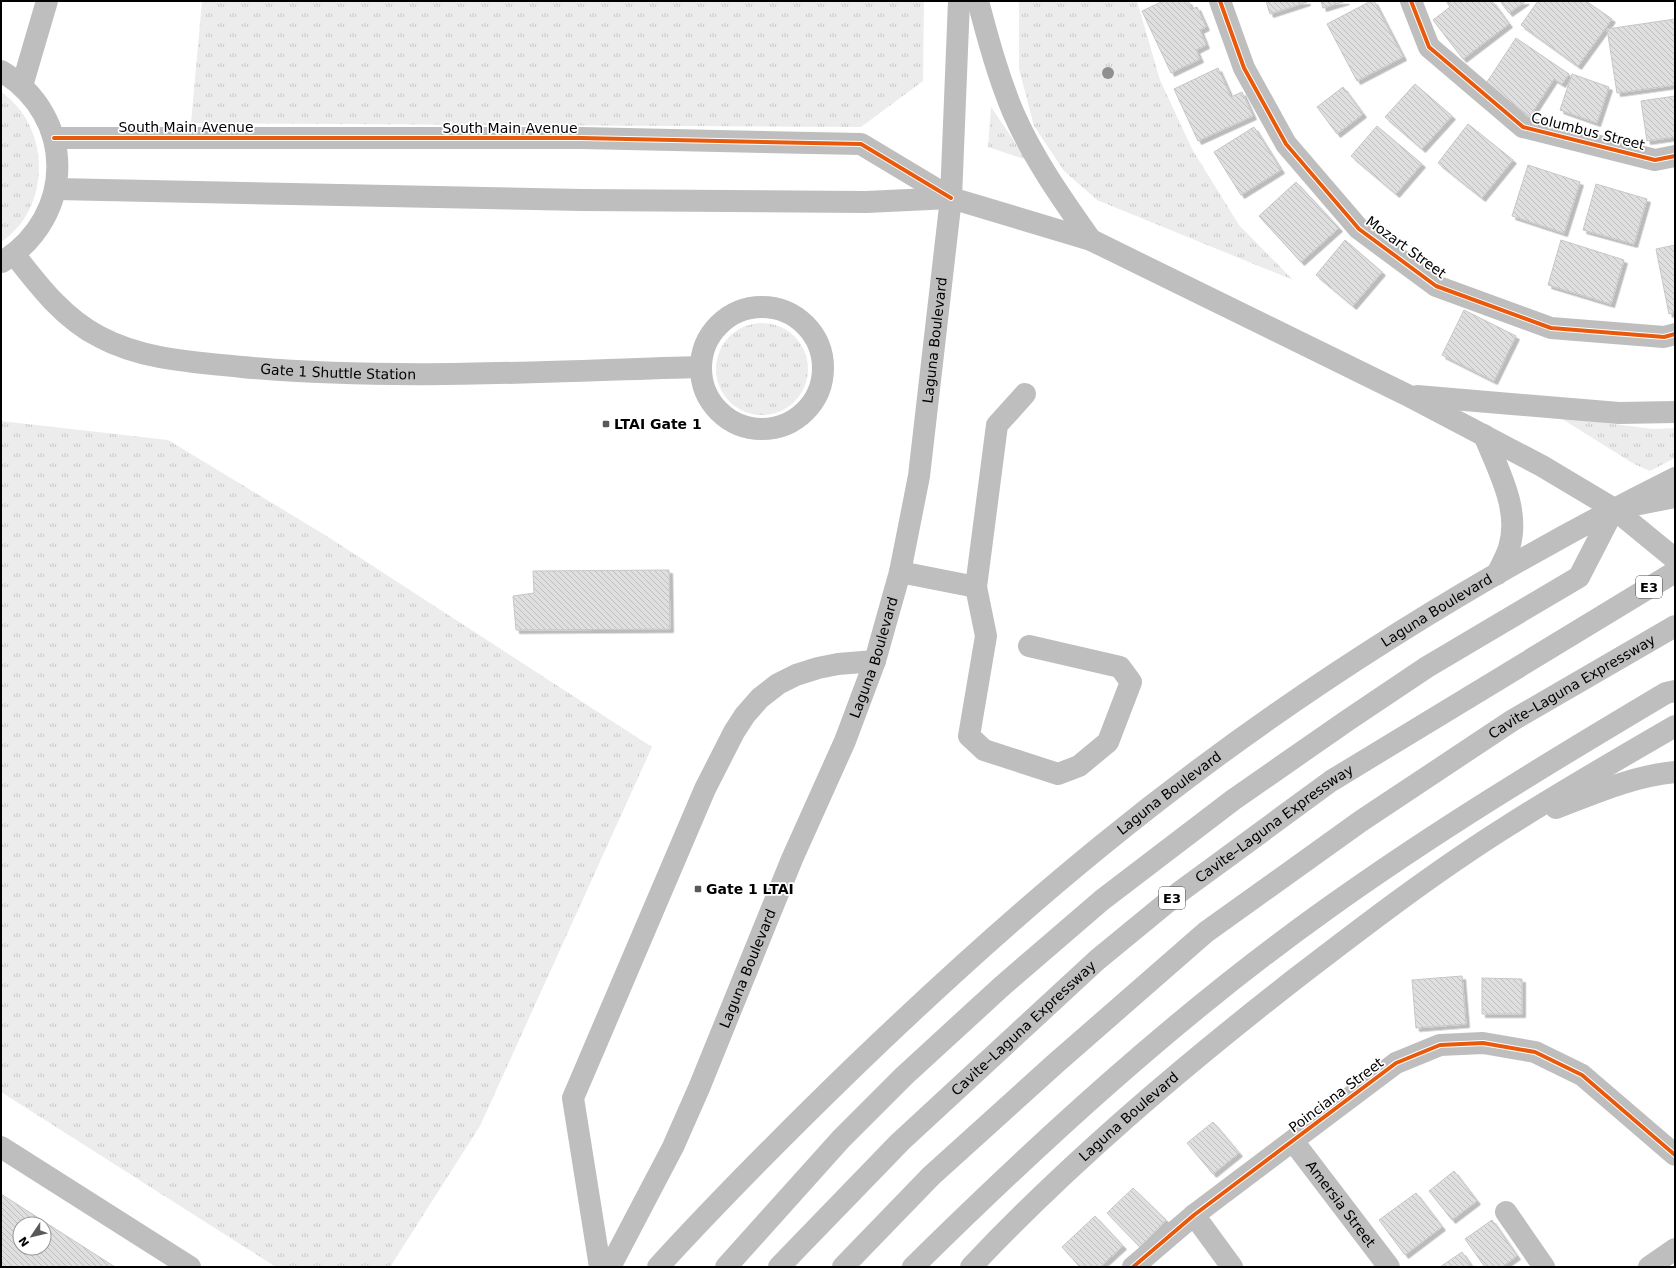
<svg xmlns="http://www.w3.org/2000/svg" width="1676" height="1268" font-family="'DejaVu Sans',sans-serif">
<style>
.grass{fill:url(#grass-tufts)}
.building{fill:url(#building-back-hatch);stroke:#c7c7c7;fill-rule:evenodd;filter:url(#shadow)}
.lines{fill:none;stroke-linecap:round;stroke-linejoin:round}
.minor{stroke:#bebebe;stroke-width:22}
.major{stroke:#bebebe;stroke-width:22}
.highway{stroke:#bebebe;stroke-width:22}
.cycleway-casing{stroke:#fff;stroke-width:6}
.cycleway{stroke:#e8590c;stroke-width:4}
.tree{fill:#8f8f8f}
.poi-dot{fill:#595959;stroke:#fff;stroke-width:1.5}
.labels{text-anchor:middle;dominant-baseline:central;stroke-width:3.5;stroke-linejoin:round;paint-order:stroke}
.shield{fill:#fff;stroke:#4c4c4c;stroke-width:1}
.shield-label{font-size:13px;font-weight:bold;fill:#000}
.street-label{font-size:14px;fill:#000;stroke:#fff}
.poi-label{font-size:14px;font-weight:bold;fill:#000;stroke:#fff;text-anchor:start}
</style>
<defs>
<pattern id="grass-tufts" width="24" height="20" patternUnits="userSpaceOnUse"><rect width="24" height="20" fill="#ececec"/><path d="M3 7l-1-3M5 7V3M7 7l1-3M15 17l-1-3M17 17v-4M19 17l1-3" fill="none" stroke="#c9c9c9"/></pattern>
<pattern id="building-back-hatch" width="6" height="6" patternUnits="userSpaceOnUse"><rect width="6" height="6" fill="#dfdfdf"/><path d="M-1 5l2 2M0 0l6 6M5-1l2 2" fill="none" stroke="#bebebe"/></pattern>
<filter id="shadow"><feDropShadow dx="3.5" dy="3.5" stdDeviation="0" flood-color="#0004"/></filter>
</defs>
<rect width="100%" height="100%" fill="#fff"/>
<g class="grass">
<path d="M202,1H924L923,81L861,127L191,123Z"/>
<path d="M1019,1H1137L1160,80L1192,149L1239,225L1293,280L1097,200L1064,171L1034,126L1019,69Z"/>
<path d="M1,92C51,126 52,208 1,242Z"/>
<path d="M991,107L1027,160L988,147Z"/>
<circle cx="762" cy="369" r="46"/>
<path d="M1559,417L1653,429L1675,428V458L1650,471L1634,464Z"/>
<path d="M1,421L168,440L325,535L652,747L480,1126L390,1267H276L1,1092Z"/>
</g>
<g class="building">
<path d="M1163,1H1188L1192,9L1197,7L1206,27L1200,30L1206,45L1196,50L1200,59L1171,73L1142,11Z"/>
<path d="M1266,1H1307V2L1270,14Z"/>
<path d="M1321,1H1346L1323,8Z"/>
<path d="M1371,1H1374L1403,57L1357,81L1327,24Z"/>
<path d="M1446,1H1492L1509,24L1463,59L1433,20L1450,7Z"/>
<path d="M1500,1H1526L1509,13Z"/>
<path d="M1538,1H1586L1612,19L1578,66L1521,25Z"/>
<path d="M1675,19V85L1617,93L1607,29Z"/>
<path d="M1516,38L1569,74L1562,84L1554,79L1530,116L1485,85Z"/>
<path d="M1218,68L1231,97L1242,92L1253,116L1198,141L1174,89Z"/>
<path d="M1572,74L1609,87L1597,123L1560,110Z"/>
<path d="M1415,84L1452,116L1422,149L1385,117Z"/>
<path d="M1343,87L1363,114L1337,134L1317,107Z"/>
<path d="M1675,96V137L1647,141L1641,101Z"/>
<path d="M1468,124L1513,160L1482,198L1438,163Z"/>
<path d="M1377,126L1422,164L1396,194L1351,156Z"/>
<path d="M1254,127L1281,170L1241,195L1214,152Z"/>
<path d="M1528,165L1580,182L1564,233L1512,216Z"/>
<path d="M1296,182L1339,228L1301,262L1259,216Z"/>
<path d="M1596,184L1647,199L1634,244L1583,230Z"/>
<path d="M1345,240L1382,272L1353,306L1316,275Z"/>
<path d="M1561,240L1624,260L1611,304L1548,285Z"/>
<path d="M1675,245V312L1669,314L1656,249Z"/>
<path d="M1464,310L1516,336L1494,381L1442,355Z"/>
<path d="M669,570L670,629L516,630L513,596L534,593L533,571Z"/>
<path d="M1462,976L1466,1024L1416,1028L1412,980Z"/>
<path d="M1482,978L1522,979V1014H1482Z"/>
<path d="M1213,1122L1239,1153L1213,1174L1187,1143Z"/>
<path d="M1454,1171L1477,1201L1452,1220L1429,1191Z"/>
<path d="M1133,1188L1166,1220L1140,1247L1107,1213Z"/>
<path d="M1416,1193L1442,1227L1405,1255L1379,1220Z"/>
<path d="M1,1194L115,1267H1ZM20,1224H44V1248H20Z"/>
<path d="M1095,1216L1123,1246L1100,1267H1080L1062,1247Z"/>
<path d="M1492,1220L1517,1256L1502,1267H1485L1465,1239Z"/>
<path d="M1462,1252L1472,1267H1440Z"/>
</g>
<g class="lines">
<g class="minor">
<path d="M1220,1L1244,68L1286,144L1359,229L1436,286L1551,328L1664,337L1675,334"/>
<path d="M1411,1L1429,47L1523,127L1655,160L1675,156"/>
<path d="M1,71C76,116 76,216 2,262"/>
<path d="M22,86L47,1"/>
<path d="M54,138H581L861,144L951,198"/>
<path d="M56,189L582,200L866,202L951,198"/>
<path id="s1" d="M14,254C38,285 64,319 100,337C143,360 194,362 242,367C394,381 548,371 701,367"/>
<circle cx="762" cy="368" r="61"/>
<path d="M1025,394L997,425L976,587L986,636L969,736L984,750L1058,774L1079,766L1108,742L1131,682L1120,667L1029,646"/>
<path d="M900,572L976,587"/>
<path id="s2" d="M1293,1141L1389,1267"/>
<path d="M1,1147L190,1267"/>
<path d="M1506,1212L1544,1267"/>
<path d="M1194,1215L1232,1267"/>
<path d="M600,1267L573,1098L705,789L734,732L745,715L760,698L778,684L796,675L818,668L838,664L875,661"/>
<path d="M1133,1267L1194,1215L1396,1063L1440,1045L1483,1043L1535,1052L1582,1075L1675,1155"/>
<path d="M1649,1267L1675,1249"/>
</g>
<g class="major">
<path d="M978,1C988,39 998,76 1013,112C1033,158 1062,199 1091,240"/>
<path d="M951,198L1091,240L1407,395L1542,466L1614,509L1675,559"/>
<path d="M1417,396L1619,413L1675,412"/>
<path d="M1484,435C1498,470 1521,510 1509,548C1506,557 1501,566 1497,574"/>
<path d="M1556,808C1595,793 1633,776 1675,772"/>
<path id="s3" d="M610,1267L673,1147L699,1088L792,859L845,741L875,661L900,572L919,476L951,198L959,1"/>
<path id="s4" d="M658,1267C721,1198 787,1132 854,1067C934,990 1015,916 1101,846C1276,703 1473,579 1675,478"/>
<path id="s5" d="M971,1267C1070,1162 1181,1068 1295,979C1364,926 1433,873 1506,827C1561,792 1618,759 1675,726"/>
</g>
<g class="highway">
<path d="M726,1267L841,1139L904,1076L1001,987L1102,900L1233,800L1348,720L1427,667L1579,577L1614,509L1675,497"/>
<path id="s6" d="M779,1267L900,1142L1097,960L1181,891L1331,781L1675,572"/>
<path id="s7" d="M843,1267L931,1176L1056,1063L1206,932L1361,821L1513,720L1675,626"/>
<path d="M913,1267C1042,1140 1177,1016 1324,911C1434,832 1550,762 1666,693L1675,691"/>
</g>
<g class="cycleway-casing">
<g id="cycleway">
<path d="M1220,1L1244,68L1286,144L1359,229L1436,286L1551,328L1664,337L1675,334"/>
<path d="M1411,1L1429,47L1523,127L1655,160L1675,156"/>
<path d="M54,138H581L861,144L951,198"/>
<path d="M1133,1267L1194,1215L1396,1063L1440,1045L1483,1043L1535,1052L1582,1075L1675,1155"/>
</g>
</g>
<use href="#cycleway" class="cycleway"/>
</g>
<circle class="tree" cx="1108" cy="73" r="6"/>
<g class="poi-dot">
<rect x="602" y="420" width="8" height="8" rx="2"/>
<rect x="694" y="885" width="8" height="8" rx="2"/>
</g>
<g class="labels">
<g class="shield">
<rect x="1636" y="576" width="26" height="22" rx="3"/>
<rect x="1159" y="887" width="26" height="22" rx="3"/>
</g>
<g class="shield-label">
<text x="1649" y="587">E3</text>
<text x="1172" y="898">E3</text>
</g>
<g class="street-label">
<text x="186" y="127">South Main Avenue</text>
<text x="510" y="128">South Main Avenue</text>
<text transform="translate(1588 131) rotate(14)">Columbus Street</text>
<text transform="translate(1406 247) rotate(36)">Mozart Street</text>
<text stroke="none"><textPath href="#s3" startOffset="989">Laguna Boulevard</textPath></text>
<text stroke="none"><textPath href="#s1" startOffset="363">Gate 1 Shuttle Station</textPath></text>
<text stroke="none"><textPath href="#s4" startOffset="1022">Laguna Boulevard</textPath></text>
<text stroke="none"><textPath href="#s3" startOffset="665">Laguna Boulevard</textPath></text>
<text stroke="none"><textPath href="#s7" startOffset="935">Cavite–Laguna Expressway</textPath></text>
<text stroke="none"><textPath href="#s4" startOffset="698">Laguna Boulevard</textPath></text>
<text stroke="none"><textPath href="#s6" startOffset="666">Cavite–Laguna Expressway</textPath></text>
<text stroke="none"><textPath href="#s3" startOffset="329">Laguna Boulevard</textPath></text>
<text stroke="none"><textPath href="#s6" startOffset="342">Cavite–Laguna Expressway</textPath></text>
<text transform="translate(1336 1095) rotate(-37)">Poinciana Street</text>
<text stroke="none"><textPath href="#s5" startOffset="218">Laguna Boulevard</textPath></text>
<text stroke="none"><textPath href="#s2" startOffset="79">Amersia Street</textPath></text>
</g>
<g class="poi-label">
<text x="614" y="424">LTAI Gate 1</text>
<text x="706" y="889">Gate 1 LTAI</text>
</g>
</g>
<rect width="1676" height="1268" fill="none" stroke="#000000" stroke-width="4"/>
<g transform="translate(32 1236) rotate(235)"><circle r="19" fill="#ffffff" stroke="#999999"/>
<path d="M0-3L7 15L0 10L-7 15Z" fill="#595959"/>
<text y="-6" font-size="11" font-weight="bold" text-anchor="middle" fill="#000000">N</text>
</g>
</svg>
